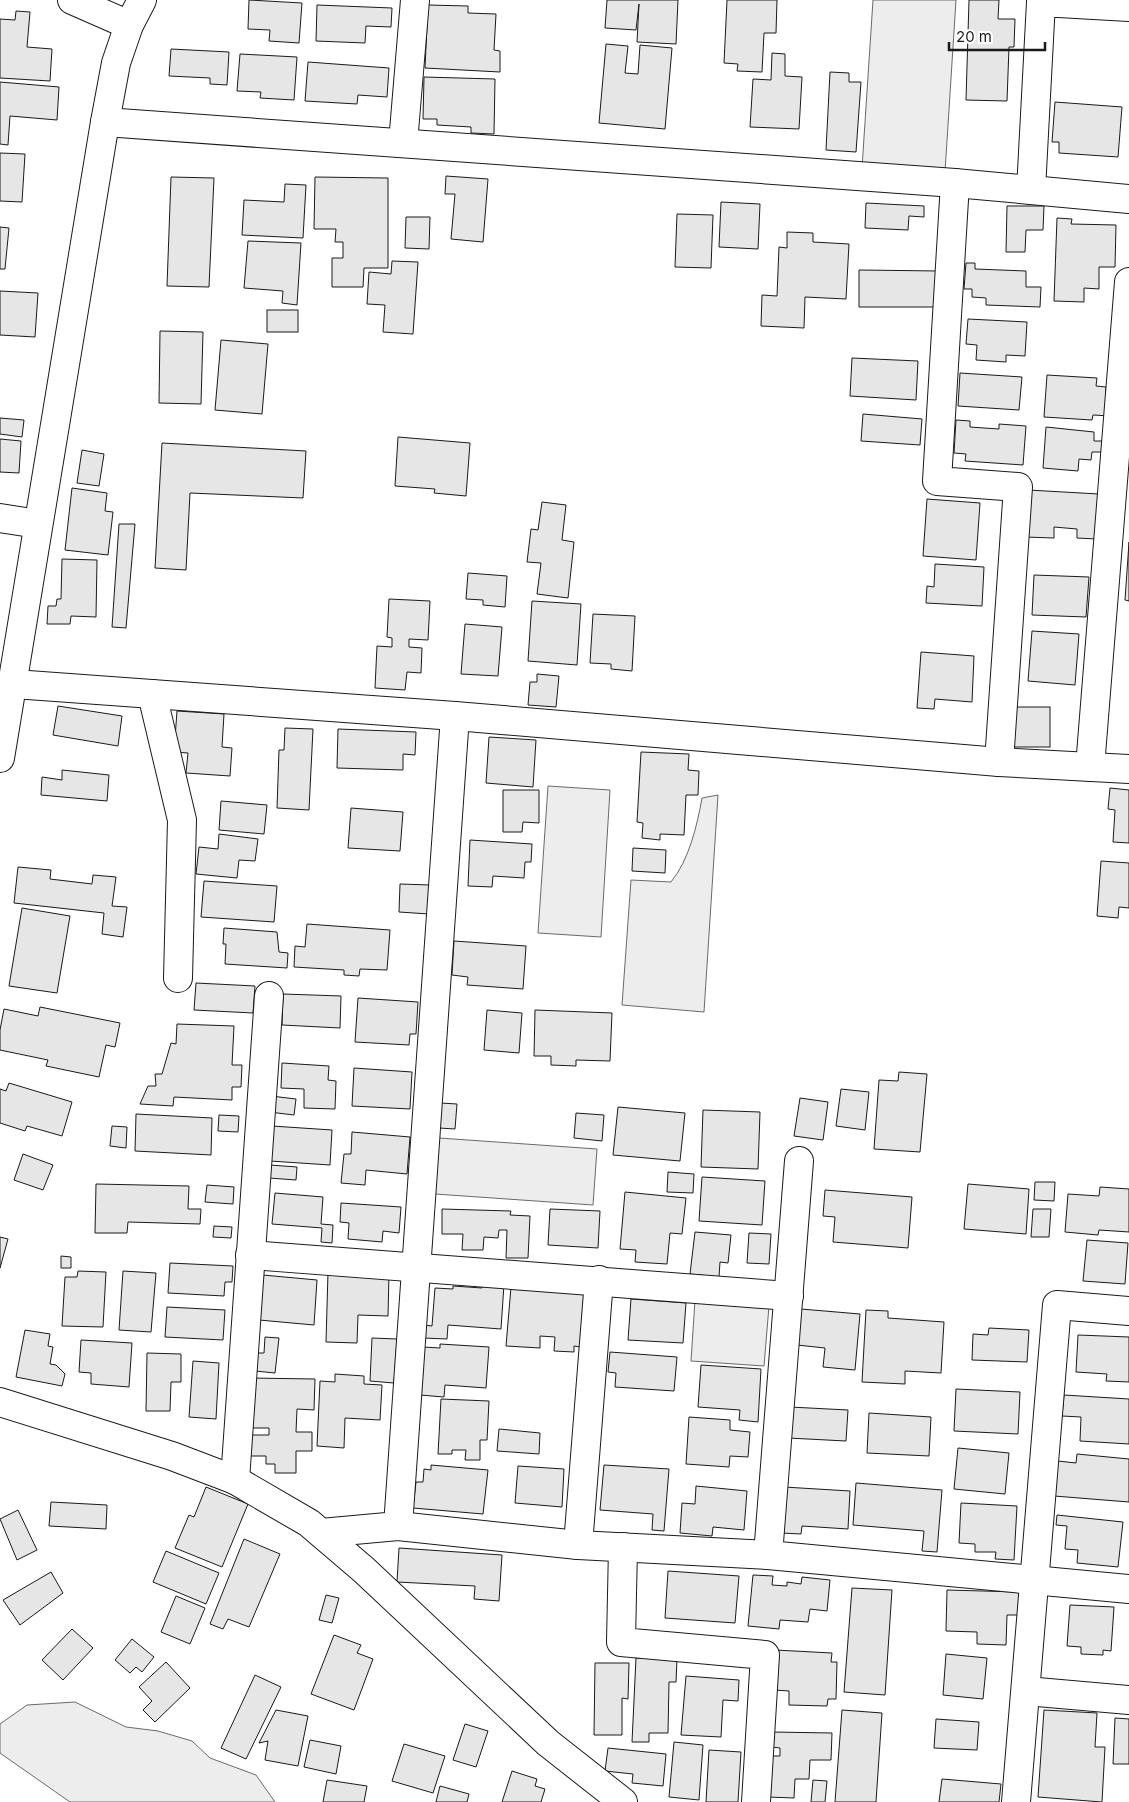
<svg xmlns="http://www.w3.org/2000/svg" width="1129" height="1802" font-family="Inter,sans-serif">
<style>
.green{fill:#ededed;stroke:#6a6a6a}
.building{fill:#e6e6e6;stroke:#1a1a1a}
.lines{fill:none;stroke-linecap:round;stroke-linejoin:round}
.street-casing{stroke:#1a1a1a;stroke-width:30}
.secondary-casing{stroke:#1a1a1a;stroke-width:30}
.street{stroke:#fff;stroke-width:28}
.secondary{stroke:#fff;stroke-width:28}
</style>
<rect width="100%" height="100%" fill="#fff"/>
<g class="green">
<path d="M873,0H956L945,172L862,168Z"/>
<path d="M548,786L610,790L601,937L538,933Z"/>
<path d="M718,795L704,1012L622,1005L631,880L671,882C689,860 697,826 702,798Z"/>
<path d="M439,1138L597,1149L593,1205L435,1194Z"/>
<path d="M695,1300L769,1306L764,1366L691,1361Z"/>
<path d="M75,1702L126,1727L158,1731L192,1741L210,1758L256,1775L275,1802H70L0,1753V1724L27,1705Z"/>
</g>
<g class="building">
<path d="M249,0L302,3L299,43L269,41L270,30L248,29Z"/>
<path d="M607,0H678L676,44L637,42L639,4L636,30L605,28Z"/>
<path d="M727,0H777L776,33H764L762,72L737,71L738,64L724,63Z"/>
<path d="M969,0H999L998,19H1015L1014,47H1009L1007,101L966,100Z"/>
<path d="M317,5L392,8L391,27L366,26L365,43L316,41Z"/>
<path d="M428,5L468,6V13L496,14L494,50L500,51V72L425,68Z"/>
<path d="M16,11L30,12L27,47L52,49L50,81L0,78V19L15,20Z"/>
<path d="M606,44L628,46L625,73L638,74L640,45L672,48L665,129L599,123Z"/>
<path d="M171,49L229,52L227,85L210,84V78L169,76Z"/>
<path d="M772,53L785,54V76L802,77L799,129L750,127L753,79L771,80Z"/>
<path d="M240,54L297,57L294,100L260,98L261,92L237,91Z"/>
<path d="M308,62L389,68L387,97L358,95L357,104L305,101Z"/>
<path d="M830,72L849,73V82H861L856,152L826,150Z"/>
<path d="M424,77L495,79L494,134L471,133V127L437,125V119H423Z"/>
<path d="M0,82L59,87L57,120L10,116L8,145L0,144Z"/>
<path d="M1055,102L1122,107L1118,157L1059,153V142H1052Z"/>
<path d="M0,153L25,154L22,202L0,201Z"/>
<path d="M446,176L488,179L483,242L451,239L455,194H445Z"/>
<path d="M171,177L214,178L209,287L167,286Z"/>
<path d="M315,177L388,178V268H364L363,287H332V258H343V242H335L336,229H314Z"/>
<path d="M285,184L306,185L303,238L242,235L244,200L284,202Z"/>
<path d="M721,202L760,204L758,249L719,247Z"/>
<path d="M866,203L924,206V217L909,216L908,230L865,228Z"/>
<path d="M1007,206H1044L1043,230H1026L1025,252H1006Z"/>
<path d="M677,214L713,215L711,268L675,267Z"/>
<path d="M406,217H430L429,249L405,248Z"/>
<path d="M1057,218L1072,219L1071,224L1116,225L1115,267H1099V289L1084,288V302L1054,301Z"/>
<path d="M0,227L9,228L5,269H0Z"/>
<path d="M787,232L813,233V242L849,244L846,299L805,297L804,328L761,326L762,295L777,296L779,247L787,248Z"/>
<path d="M248,241L301,243L297,305L282,303L283,291L244,288Z"/>
<path d="M392,261L418,262L413,334L383,332L385,305L367,304L369,272L391,274Z"/>
<path d="M966,263H975V269L1026,271V287H1041L1040,307L986,305V298L972,297V289H964Z"/>
<path d="M859,270L939,271V307H859Z"/>
<path d="M0,291L38,293L35,337L0,335Z"/>
<rect x="267" y="310" width="31" height="22"/>
<path d="M968,319L1027,322L1025,356L1006,355V362L976,360L977,345L966,344Z"/>
<path d="M160,331L203,332L201,404L159,403Z"/>
<path d="M221,340L268,344L262,414L215,410Z"/>
<path d="M852,358L918,361L916,400L850,396Z"/>
<path d="M960,373L1022,377L1019,410L958,406Z"/>
<path d="M1047,375L1097,378L1096,386L1106,387V396H1112L1111,416L1093,415L1092,420L1044,417Z"/>
<path d="M863,414L922,419L920,445L861,441Z"/>
<path d="M0,418L24,420L22,437L0,434Z"/>
<path d="M956,420L970,421V427L999,429V424L1026,426L1023,465L965,461L966,454L954,453Z"/>
<path d="M1046,427L1094,432V441H1104L1103,452H1092L1091,460L1079,459L1078,471L1043,468Z"/>
<path d="M398,437L470,443L466,496L434,493L435,489L395,486Z"/>
<path d="M0,439L21,441L19,473L0,472Z"/>
<path d="M162,443L306,451L303,498L190,493L186,570L155,568Z"/>
<path d="M82,450L104,454L99,486L77,483Z"/>
<path d="M72,488L107,493L105,511L113,512L108,555L65,550Z"/>
<path d="M1028,490L1099,494L1096,539L1077,538V529L1054,527V538L1025,537Z"/>
<path d="M927,499L980,503L976,560L923,556Z"/>
<path d="M542,502L566,505L562,540L574,542L568,598L537,594L541,563L527,562L531,529L538,530Z"/>
<path d="M119,524H135L126,628L112,627Z"/>
<path d="M1129,542V601L1125,600Z"/>
<path d="M62,559L97,560L96,617L71,616L70,624H47L48,606H56L57,599H61Z"/>
<path d="M935,564L984,567L982,606L926,603L927,586L934,587Z"/>
<path d="M468,573L507,576L505,607L483,605V600L466,599Z"/>
<path d="M1034,575L1089,577L1086,617L1032,615Z"/>
<path d="M389,599L430,601L428,640L409,639V647L422,648L421,673L407,672L405,690L375,688L377,646L392,647V638L387,637Z"/>
<path d="M532,601L581,604L577,665L528,661Z"/>
<path d="M593,614L635,616L632,671L611,669V664L590,663Z"/>
<path d="M465,624L502,627L498,676L461,674Z"/>
<path d="M1032,631L1079,634L1075,685L1028,681Z"/>
<path d="M921,652L974,656L972,702L935,699L934,709L917,708Z"/>
<path d="M537,674L559,676L556,707L528,705L530,682H537Z"/>
<path d="M58,706L122,716L118,746L53,735Z"/>
<rect x="1013" y="707" width="37" height="40"/>
<path d="M177,711L224,714L222,747L232,748L230,776L186,773L188,753L174,752Z"/>
<path d="M285,728L313,729L309,810L277,808L279,750H284Z"/>
<path d="M338,729L416,732L415,755L403,754V770L337,768Z"/>
<path d="M489,737L536,740L533,787L486,783Z"/>
<path d="M641,752L689,754L688,770L699,771L698,795H686L684,835L660,834V840L642,838L643,823L637,822Z"/>
<path d="M62,770L109,775L107,801L41,795L42,777L62,780Z"/>
<path d="M1110,788L1129,790V843L1113,842L1115,810L1108,809Z"/>
<path d="M503,790H539V823L523,822L522,832H503Z"/>
<path d="M221,801L267,805L264,834L219,830Z"/>
<path d="M351,808L403,812L400,851L348,848Z"/>
<path d="M219,834L258,839L255,861L239,860L237,878L196,874L199,847L218,849Z"/>
<path d="M470,840L532,844L531,862H525L524,878L493,876L492,887L468,886Z"/>
<path d="M633,848L666,850L665,873L632,871Z"/>
<path d="M1101,861L1129,863V908L1119,907L1118,918L1097,916Z"/>
<path d="M18,867L51,870L50,879L92,884L93,875L116,877L112,906L127,907L123,937L102,934L104,913L14,903Z"/>
<path d="M204,881L277,886L274,922L201,917Z"/>
<path d="M400,884L430,885L429,914L399,912Z"/>
<path d="M22,908L70,916L57,993L9,986Z"/>
<path d="M307,924L390,930L387,970L360,969L359,976L344,975V970L294,967L295,946L305,947Z"/>
<path d="M224,928L277,932L279,952L288,953L287,968L225,964L226,944H223Z"/>
<path d="M454,941L526,946L523,989L467,985L468,977L452,975Z"/>
<path d="M196,983L255,986L253,1013L194,1010Z"/>
<path d="M283,994L341,996L340,1028L282,1025Z"/>
<path d="M358,998L418,1002L416,1034H410L409,1045L355,1042Z"/>
<path d="M40,1007L120,1023L115,1047L106,1045L99,1077L46,1066L48,1060L0,1050V1030L4,1009L38,1016Z"/>
<path d="M487,1010L522,1013L519,1053L484,1050Z"/>
<path d="M535,1010L612,1013L610,1061L576,1060V1066L551,1065V1056H534Z"/>
<path d="M177,1024L234,1026L232,1065H242L241,1087H232V1100L174,1097L173,1106L140,1104L148,1086H156L155,1074H162L171,1043L176,1044Z"/>
<path d="M282,1063L329,1066L328,1080L336,1081L335,1109L304,1108V1089L281,1088Z"/>
<path d="M354,1068L412,1072L410,1109L352,1106Z"/>
<path d="M899,1072L927,1074L920,1152L874,1149L879,1080L898,1081Z"/>
<path d="M9,1083L72,1102L62,1136L27,1126L25,1131L0,1123V1089L6,1091Z"/>
<path d="M841,1089L869,1092L865,1130L836,1126Z"/>
<path d="M271,1096L296,1099L294,1115L269,1112Z"/>
<path d="M800,1098L828,1102L823,1140L794,1136Z"/>
<path d="M441,1103L457,1104L455,1129L439,1128Z"/>
<path d="M618,1107L685,1113L680,1161L613,1155Z"/>
<path d="M703,1110L760,1112L758,1169L701,1167Z"/>
<path d="M576,1113L604,1115L602,1141L574,1138Z"/>
<path d="M136,1114L212,1118L211,1155L135,1151Z"/>
<path d="M219,1115L239,1116L238,1132L218,1131Z"/>
<path d="M112,1126L127,1127L126,1148L110,1146Z"/>
<path d="M272,1126L332,1130L330,1165L270,1161Z"/>
<path d="M352,1132L410,1137L407,1174L366,1170L365,1185L341,1183L344,1154H351Z"/>
<path d="M23,1154L53,1165L43,1190L14,1180Z"/>
<path d="M270,1165L297,1167L296,1180L269,1178Z"/>
<path d="M668,1172L694,1174L693,1193L667,1192Z"/>
<path d="M702,1177L765,1181L762,1225L699,1221Z"/>
<path d="M1035,1182H1055L1054,1201L1034,1200Z"/>
<path d="M96,1184L189,1186L188,1209H201L200,1224L128,1222L127,1233H95Z"/>
<path d="M968,1184L1029,1189L1026,1234L964,1229Z"/>
<path d="M207,1185L234,1187L233,1204L205,1202Z"/>
<path d="M1100,1187L1129,1189V1232L1099,1230L1098,1235L1065,1232L1068,1194L1099,1196Z"/>
<path d="M825,1190L912,1197L908,1248L833,1242L835,1217L823,1216Z"/>
<path d="M625,1192L686,1198L682,1234L670,1233L667,1264L635,1262L636,1250L620,1249Z"/>
<path d="M275,1193L323,1197L321,1224L333,1225L332,1243L321,1242L322,1228L272,1224Z"/>
<path d="M341,1203L401,1207L399,1233L383,1231L382,1242L348,1239L349,1223L340,1222Z"/>
<path d="M442,1209L511,1211L510,1215L530,1216L528,1258H506L507,1230H499L498,1238L484,1237L483,1250H462L463,1234H442Z"/>
<path d="M550,1209L600,1211L598,1248L548,1245Z"/>
<path d="M1033,1209H1051L1049,1237H1031Z"/>
<path d="M214,1226L232,1227L231,1238L213,1237Z"/>
<path d="M695,1232L731,1235L728,1263L720,1262L719,1277L690,1274Z"/>
<path d="M749,1233L771,1234L769,1264L747,1263Z"/>
<path d="M0,1237L8,1239L0,1268Z"/>
<path d="M1087,1240L1128,1243L1125,1284L1083,1281Z"/>
<path d="M61,1256L71,1257V1268H61Z"/>
<path d="M170,1263L233,1266L232,1282H225L224,1296L168,1293Z"/>
<path d="M78,1271L106,1272L103,1327L62,1326L65,1277H77Z"/>
<path d="M123,1271L156,1273L151,1332L119,1330Z"/>
<path d="M328,1272L389,1274L388,1316L358,1315L357,1343L326,1342Z"/>
<path d="M263,1275L317,1280L314,1325L259,1320Z"/>
<path d="M483,1283L504,1284L501,1329L448,1325L447,1339L423,1338L424,1325L432,1326L435,1288L453,1289V1286L482,1288Z"/>
<path d="M511,1287L584,1293L580,1347L574,1346V1352L554,1351L555,1337L540,1336V1348L506,1346Z"/>
<path d="M631,1299L686,1303L683,1343L628,1340Z"/>
<path d="M167,1307L225,1310L223,1340L165,1337Z"/>
<path d="M801,1309L860,1314L855,1370L823,1367L825,1348L797,1345Z"/>
<path d="M866,1310L888,1311V1318L944,1322L941,1373L905,1371V1384L862,1382Z"/>
<path d="M989,1328L1029,1330L1027,1362L972,1360L973,1334L988,1335Z"/>
<path d="M25,1330L50,1334L48,1346L53,1347L50,1364L56,1365L65,1374L62,1386L16,1377Z"/>
<path d="M1078,1335L1129,1337V1382L1106,1381L1107,1374L1076,1372Z"/>
<path d="M265,1337L279,1338L275,1373L255,1371L257,1353H264Z"/>
<path d="M372,1338L397,1339L394,1383L370,1381Z"/>
<path d="M81,1340L132,1343L129,1387L91,1384V1373L79,1372Z"/>
<path d="M440,1344L489,1347L486,1388L445,1385L444,1397L420,1395L423,1347L440,1348Z"/>
<path d="M610,1352L677,1357L674,1391L615,1387L616,1373L608,1372Z"/>
<path d="M147,1353L181,1354V1382H171L170,1411H146Z"/>
<path d="M193,1361L219,1363L216,1419L189,1417Z"/>
<path d="M701,1365L761,1369L758,1422L739,1420L740,1410L698,1407Z"/>
<path d="M335,1374L364,1376V1384L382,1385L380,1420L345,1418L344,1448L317,1446L320,1381L335,1382Z"/>
<path d="M249,1378L315,1379L314,1410L297,1409L296,1432H312V1451H296V1473H275V1464H266V1456H246L247,1435H269V1428H248Z"/>
<path d="M956,1389L1020,1392L1018,1434L954,1431Z"/>
<path d="M1064,1395L1129,1399V1444L1080,1441L1081,1417L1062,1416Z"/>
<path d="M441,1399L489,1401L487,1440H480V1460H465L466,1450H452V1454H438Z"/>
<path d="M790,1407L848,1410L846,1441L788,1438Z"/>
<path d="M869,1413L931,1417L929,1456L867,1453Z"/>
<path d="M689,1417L730,1420V1430L750,1432L748,1457L730,1456L729,1467L686,1464Z"/>
<path d="M499,1429L540,1433L539,1454L497,1451Z"/>
<path d="M958,1448L1009,1453L1005,1494L954,1489Z"/>
<path d="M1077,1454L1129,1459V1502L1054,1496L1058,1461L1076,1463Z"/>
<path d="M431,1465L488,1470L483,1514L413,1508L416,1482H423L424,1469L431,1470Z"/>
<path d="M604,1465L669,1469L664,1531L652,1530L653,1514L600,1510Z"/>
<path d="M518,1466L564,1469L562,1507L515,1503Z"/>
<path d="M856,1483L942,1490L937,1552L922,1551L924,1531L853,1525Z"/>
<path d="M696,1486L747,1491L744,1530L713,1527L712,1536L680,1533L682,1503L695,1504Z"/>
<path d="M206,1487L248,1504L222,1567L175,1548L189,1515L194,1517Z"/>
<path d="M784,1487L850,1491L848,1529L802,1526L801,1534L781,1533Z"/>
<path d="M51,1502L107,1505L106,1529L49,1526Z"/>
<path d="M961,1503L1017,1506L1014,1560L995,1559L996,1552H975V1544L959,1543Z"/>
<path d="M18,1510L37,1550L17,1560L0,1519Z"/>
<path d="M1057,1515L1123,1522L1118,1567L1077,1563L1078,1550L1065,1549L1067,1526L1056,1525Z"/>
<path d="M244,1539L280,1554L249,1627L228,1619L223,1629L210,1624Z"/>
<path d="M399,1548L502,1555L499,1601L474,1599L475,1586L397,1582Z"/>
<path d="M166,1551L219,1573L206,1604L153,1582Z"/>
<path d="M668,1571L739,1576L735,1623L665,1618Z"/>
<path d="M51,1572L63,1593L20,1625L3,1600Z"/>
<path d="M753,1575L773,1576L772,1585L787,1586V1582L801,1584L802,1577L830,1580L827,1611L810,1609L808,1622L780,1620L779,1629L748,1626Z"/>
<path d="M852,1588L892,1590L885,1695L844,1692Z"/>
<path d="M947,1590L1019,1592L1018,1615H1007L1006,1645L977,1644V1632L946,1631Z"/>
<path d="M326,1595L339,1598L332,1623L319,1620Z"/>
<path d="M176,1596L205,1608L190,1644L161,1632Z"/>
<path d="M1070,1605L1114,1607L1111,1651L1103,1650V1655L1081,1654V1647L1067,1646Z"/>
<path d="M72,1629L93,1648L63,1680L42,1660Z"/>
<path d="M334,1635L361,1645L357,1653L373,1659L354,1710L311,1694Z"/>
<path d="M132,1639L154,1657L142,1672L136,1667L130,1673L115,1660Z"/>
<path d="M775,1650L832,1653L831,1662H837L836,1699H828L827,1706L789,1705V1691L774,1690Z"/>
<path d="M946,1654L987,1658L983,1699L943,1695Z"/>
<path d="M636,1658L677,1659L676,1682H669L668,1733H649V1742H632Z"/>
<path d="M166,1662L190,1688L155,1722L143,1710L152,1701L139,1687Z"/>
<path d="M595,1663H629L628,1699L622,1698V1735H594Z"/>
<path d="M255,1675L281,1687L246,1759L221,1748Z"/>
<path d="M686,1676L739,1680L738,1701L723,1700L721,1737L681,1735Z"/>
<path d="M276,1710L308,1716L298,1766L265,1760L268,1741L259,1743Z"/>
<path d="M842,1710L882,1713L876,1802H835Z"/>
<path d="M1044,1710L1097,1713L1095,1747H1105L1102,1802L1038,1797Z"/>
<path d="M1115,1718L1129,1719V1764H1113Z"/>
<path d="M936,1719L979,1722L977,1750L934,1748Z"/>
<path d="M465,1724L488,1731L476,1767L453,1760Z"/>
<path d="M772,1732L832,1733L831,1760H810L809,1779H795L794,1798L768,1797L770,1756H780V1748L772,1747Z"/>
<path d="M310,1740L341,1746L336,1774L304,1767Z"/>
<path d="M674,1742L703,1745L699,1800L669,1797Z"/>
<path d="M404,1744L445,1756L433,1793L392,1781Z"/>
<path d="M608,1748L666,1754L663,1786L632,1783L633,1774L605,1771Z"/>
<path d="M709,1750L741,1752L738,1802H706Z"/>
<path d="M512,1771L537,1779L535,1786L545,1789L541,1802H502Z"/>
<path d="M942,1779L1001,1784L999,1802H939Z"/>
<path d="M327,1780L367,1786L364,1802H323Z"/>
<path d="M813,1780L827,1781L825,1802H811Z"/>
<path d="M440,1786L469,1794L467,1802H436Z"/>
</g>
<g class="lines">
<g class="street-casing">
<g id="street">
<path d="M105,122L955,183L1129,199"/>
<path d="M403,143L415,0"/>
<path d="M955,183L937,481L1018,487L999,762"/>
<path d="M1031,190L1041,2L1129,7"/>
<path d="M0,518L38,524"/>
<path d="M14,684L455,716L999,762L1129,769"/>
<path d="M152,694L182,820L178,978"/>
<path d="M0,758L105,122L116,63L129,25L72,0"/>
<path d="M1090,767L1129,282"/>
<path d="M250,1255L789,1296"/>
<path d="M0,1402L172,1456L235,1480L309,1523L364,1570L548,1743L623,1802"/>
<path d="M235,1480L269,996"/>
<path d="M398,1526L455,716"/>
<path d="M321,1533L398,1526L578,1545L768,1555L1129,1589"/>
<path d="M578,1545L599,1280"/>
<path d="M623,1547L621,1642L765,1655L756,1802"/>
<path d="M768,1555L799,1161"/>
<path d="M1026,1691L1129,1700"/>
<path d="M1016,1802L1057,1305L1129,1311"/>
</g>
</g>
<g class="secondary-casing">
<path id="secondary" d="M129,25L142,0"/>
</g>
<use href="#street" class="street"/>
<use href="#secondary" class="secondary"/>
</g>
<path d="M949 42v8h96v-8" fill="none" stroke="#1a1a1a" stroke-width="2.5"/>
<text x="956" y="42" font-size="15" fill="#1a1a1a" stroke="#ffffff" stroke-width="4" paint-order="stroke">20 m</text>
</svg>
